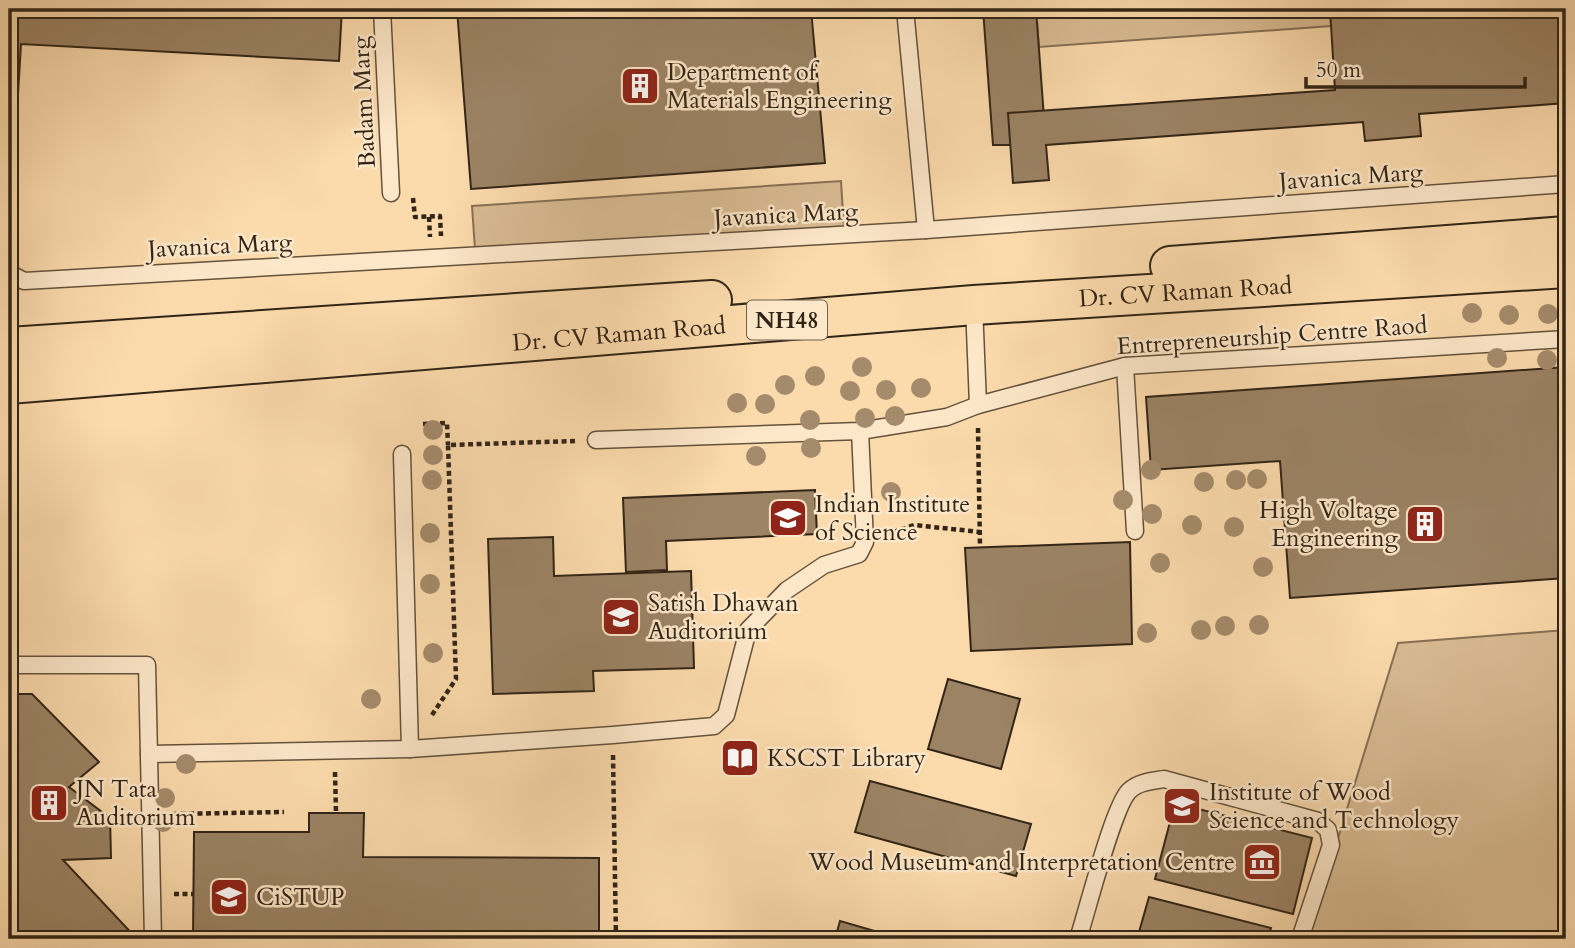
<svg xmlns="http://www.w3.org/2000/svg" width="1575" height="948" font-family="Cardo,serif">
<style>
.green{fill:#d9bb93;stroke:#867055;stroke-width:2}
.building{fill:#9b8364;stroke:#322517;stroke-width:2}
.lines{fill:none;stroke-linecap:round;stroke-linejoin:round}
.lane-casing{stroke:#64523c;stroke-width:19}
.highway-casing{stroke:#322517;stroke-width:42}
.path{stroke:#322517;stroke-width:4.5;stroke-dasharray:5 3.5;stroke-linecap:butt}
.lane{stroke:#fce7c9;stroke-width:16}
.highway{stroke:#fbdaac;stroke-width:38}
.tree{fill:#a48b6b}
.labels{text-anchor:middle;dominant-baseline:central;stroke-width:5;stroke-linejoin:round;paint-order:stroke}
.shield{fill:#fce7c9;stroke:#6f5f4c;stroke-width:2}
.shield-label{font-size:23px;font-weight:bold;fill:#322517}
.poi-label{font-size:24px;fill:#322517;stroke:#fce7c9;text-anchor:start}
.street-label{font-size:24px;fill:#322517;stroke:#fce7c9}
</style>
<rect width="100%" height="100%" fill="#fbdaac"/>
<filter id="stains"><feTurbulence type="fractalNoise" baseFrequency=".00286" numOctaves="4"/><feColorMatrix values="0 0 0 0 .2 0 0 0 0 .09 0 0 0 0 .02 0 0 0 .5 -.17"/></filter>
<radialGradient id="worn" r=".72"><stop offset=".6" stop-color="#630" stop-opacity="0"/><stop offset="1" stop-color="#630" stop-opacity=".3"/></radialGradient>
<g class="green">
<path d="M1036,9H1330L1331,26L1039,47Z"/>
<path d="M1431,9H1557L1431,15Z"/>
<path d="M841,181L844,229L475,249L472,206Z"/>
<path d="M1566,630V939H1307L1398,643Z"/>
</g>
<g class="building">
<path d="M9,9H342L339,61L21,44L18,94L9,93Z"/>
<path d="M457,9H811L825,163L471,189Z"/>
<path d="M983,9H1036L1046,145H993Z"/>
<path d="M1330,9H1431V15L1566,9V103L1419,114L1421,136L1365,141L1363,122L1046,145L1049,180L1013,183L1008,113L1335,90Z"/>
<path d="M1566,367V578L1290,598L1280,461L1151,470L1146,397Z"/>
<path d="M815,490L817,534L666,541L667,570L626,572L623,498Z"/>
<path d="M553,537L554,576L691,571L694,668L593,671L594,691L493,694L488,539Z"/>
<path d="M1130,542L1132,644L971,651L965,548Z"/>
<path d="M948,679L1020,699L1001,769L928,749Z"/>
<path d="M9,694H32L99,762L69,787L110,818L111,858L63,860L137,939H9Z"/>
<path d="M870,781L1031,824L1016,876L855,832Z"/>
<path d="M1175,803L1312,838L1293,914L1155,879Z"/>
<path d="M309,813H364L363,857L599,858V939H193L194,832H309Z"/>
<path d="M1149,897L1271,928L1268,939H1137Z"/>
<path d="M840,921L902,939H835Z"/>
</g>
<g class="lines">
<g class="lane-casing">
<g id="lane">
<path d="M382,9L391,193"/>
<path d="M905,9L926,230"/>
<path d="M9,273L24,281L926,230L1566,184"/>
<path d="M974,305L978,405"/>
<path d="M1125,366L1135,531"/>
<path d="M596,440L860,431L947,417L978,405L1125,366L1566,339"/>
<path d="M402,454L410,749"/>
<path d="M9,665H147L153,939"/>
<path d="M149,754L410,749L613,735L714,726L726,715L748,630L787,590L824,565L859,554L865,542L860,431"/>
<path d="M1078,939C1087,912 1113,807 1129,791C1138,782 1152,781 1164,779L1318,821L1328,830L1331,845L1300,939"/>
</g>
</g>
<g class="highway-casing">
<g id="highway">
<path d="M1170,266L1566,236"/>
<path d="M9,347L712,300"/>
<path id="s1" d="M9,384L974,305L1566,268"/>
</g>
</g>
<g class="path">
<path d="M413,198L415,217L440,216L441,236"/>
<path d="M429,217L430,237"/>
<path d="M423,424L447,423L448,445"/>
<path d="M978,428L980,547"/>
<path d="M885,535L914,525L980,532"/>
<path d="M432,715L456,679L448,445L575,441"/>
<path d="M613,755L616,939"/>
<path d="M335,772L336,813"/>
<path d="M172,814L284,812"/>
<path d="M174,894H193"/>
</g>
<use href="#lane" class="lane"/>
<use href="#highway" class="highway"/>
</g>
<g class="tree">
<circle cx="1472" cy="313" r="10"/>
<circle cx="1548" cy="314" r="10"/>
<circle cx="1509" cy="315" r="10"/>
<circle cx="1497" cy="358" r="10"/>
<circle cx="1547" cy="360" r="10"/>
<circle cx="862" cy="367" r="10"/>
<circle cx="815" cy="376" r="10"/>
<circle cx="785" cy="385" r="10"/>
<circle cx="921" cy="388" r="10"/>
<circle cx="886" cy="390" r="10"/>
<circle cx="850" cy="391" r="10"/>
<circle cx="737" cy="403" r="10"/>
<circle cx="765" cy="404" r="10"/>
<circle cx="895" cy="416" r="10"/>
<circle cx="865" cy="418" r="10"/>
<circle cx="810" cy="420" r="10"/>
<circle cx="433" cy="430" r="10"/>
<circle cx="811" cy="448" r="10"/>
<circle cx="433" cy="455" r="10"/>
<circle cx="756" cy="456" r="10"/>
<circle cx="1151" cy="470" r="10"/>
<circle cx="1257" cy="479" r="10"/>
<circle cx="432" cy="480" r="10"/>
<circle cx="1236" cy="480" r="10"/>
<circle cx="1204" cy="482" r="10"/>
<circle cx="891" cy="492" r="10"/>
<circle cx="1123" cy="500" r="10"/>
<circle cx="1152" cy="514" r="10"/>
<circle cx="1192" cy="525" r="10"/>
<circle cx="1234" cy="527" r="10"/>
<circle cx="430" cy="533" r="10"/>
<circle cx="1160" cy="563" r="10"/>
<circle cx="1263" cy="567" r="10"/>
<circle cx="430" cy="584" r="10"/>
<circle cx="1259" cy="625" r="10"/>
<circle cx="1225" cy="626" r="10"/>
<circle cx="1201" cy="630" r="10"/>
<circle cx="1147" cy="633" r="10"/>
<circle cx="433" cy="653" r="10"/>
<circle cx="371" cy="699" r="10"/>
<circle cx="186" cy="764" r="10"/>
<circle cx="165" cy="798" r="10"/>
<circle cx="163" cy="822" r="10"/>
</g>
<defs>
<g id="building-square" transform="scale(2.0125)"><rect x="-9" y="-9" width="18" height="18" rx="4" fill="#8f2418" stroke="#fce7c9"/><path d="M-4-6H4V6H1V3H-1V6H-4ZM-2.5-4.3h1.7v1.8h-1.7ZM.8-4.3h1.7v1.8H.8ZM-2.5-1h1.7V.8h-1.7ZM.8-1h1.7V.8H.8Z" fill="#fff"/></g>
<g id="university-square" transform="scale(2.0125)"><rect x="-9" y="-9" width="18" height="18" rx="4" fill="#8f2418" stroke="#fce7c9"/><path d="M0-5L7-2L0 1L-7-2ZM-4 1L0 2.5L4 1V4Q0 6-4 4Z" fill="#fff"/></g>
<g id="library-square" transform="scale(2.0125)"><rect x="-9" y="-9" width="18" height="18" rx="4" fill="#8f2418" stroke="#fce7c9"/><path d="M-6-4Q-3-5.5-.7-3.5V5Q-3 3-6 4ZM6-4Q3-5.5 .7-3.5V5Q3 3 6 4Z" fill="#fff"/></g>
<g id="museum-square" transform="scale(2.0125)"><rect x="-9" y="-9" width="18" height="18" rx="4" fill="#8f2418" stroke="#fce7c9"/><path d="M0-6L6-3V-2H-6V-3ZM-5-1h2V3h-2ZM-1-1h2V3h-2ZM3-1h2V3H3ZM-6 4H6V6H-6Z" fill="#fff"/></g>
</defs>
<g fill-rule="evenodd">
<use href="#building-square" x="640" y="86"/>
<use href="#university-square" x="788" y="518"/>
<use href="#building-square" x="1425" y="524"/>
<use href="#university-square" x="621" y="617"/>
<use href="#library-square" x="740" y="758"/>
<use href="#building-square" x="49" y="803"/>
<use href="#university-square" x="1182" y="806"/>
<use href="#museum-square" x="1262" y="862"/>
<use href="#university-square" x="229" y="897"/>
</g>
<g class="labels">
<rect class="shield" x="747" y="300.5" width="80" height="39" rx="5"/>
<g class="shield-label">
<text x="787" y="320">NH48</text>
</g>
<g class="poi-label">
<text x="667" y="72">Department of<tspan x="667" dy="28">Materials Engineering</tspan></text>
<text x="815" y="504">Indian Institute<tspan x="815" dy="28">of Science</tspan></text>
<text x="1398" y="510" text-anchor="end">High Voltage<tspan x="1398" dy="28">Engineering</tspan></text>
<text x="648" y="603">Satish Dhawan<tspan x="648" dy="28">Auditorium</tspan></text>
<text x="767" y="758">KSCST Library</text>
<text x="76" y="789">JN Tata<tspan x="76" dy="28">Auditorium</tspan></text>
<text x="1209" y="792">Institute of Wood<tspan x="1209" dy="28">Science and Technology</tspan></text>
<text x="1235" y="862" text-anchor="end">Wood Museum and Interpretation Centre</text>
<text x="256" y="897">CiSTUP</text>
</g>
<g class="street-label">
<text transform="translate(364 102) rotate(-93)">Badam Marg</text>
<text transform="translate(1351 177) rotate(-4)">Javanica Marg</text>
<text transform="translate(786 215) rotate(-3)">Javanica Marg</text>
<text transform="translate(220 246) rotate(-3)">Javanica Marg</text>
<text stroke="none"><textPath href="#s1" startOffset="1180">Dr. CV Raman Road</textPath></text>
<text stroke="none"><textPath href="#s1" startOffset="612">Dr. CV Raman Road</textPath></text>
<text transform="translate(1272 336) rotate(-4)">Entrepreneurship Centre Raod</text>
</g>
</g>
<rect width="1575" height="948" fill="none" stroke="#fbdaac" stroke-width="35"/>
<rect x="10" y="10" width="1554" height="927" fill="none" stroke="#322517" stroke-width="3.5"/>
<rect x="18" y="18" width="1540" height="913" fill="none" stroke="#322517" stroke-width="2"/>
<path d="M1306 77v10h219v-10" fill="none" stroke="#322517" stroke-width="3.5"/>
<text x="1316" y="77" font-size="21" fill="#322517" stroke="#fce7c9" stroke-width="5" paint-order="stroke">50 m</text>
<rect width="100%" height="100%" filter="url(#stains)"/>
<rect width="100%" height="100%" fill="url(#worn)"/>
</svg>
